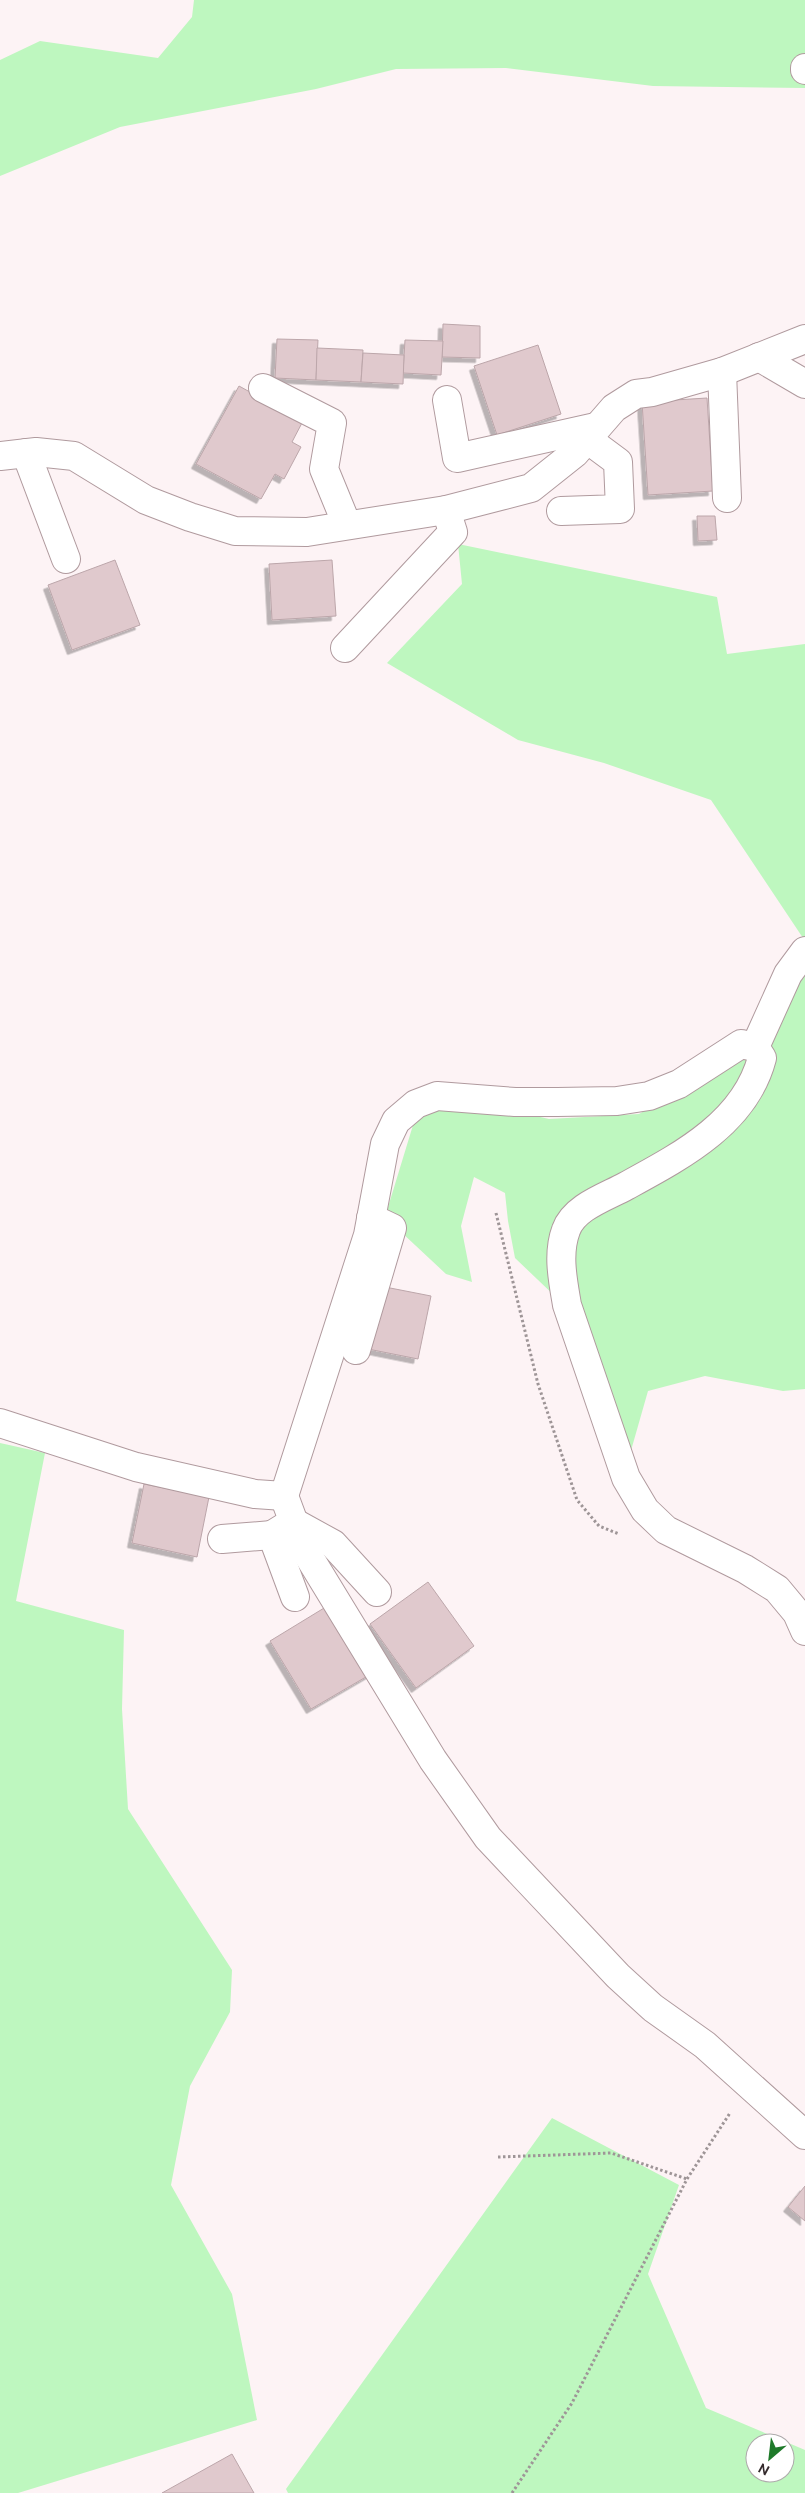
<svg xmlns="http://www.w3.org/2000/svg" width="805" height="2493" font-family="Ubuntu,sans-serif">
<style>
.green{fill:#bef7bf;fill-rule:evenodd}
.building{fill:#e0c9cd;stroke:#bca6aa;filter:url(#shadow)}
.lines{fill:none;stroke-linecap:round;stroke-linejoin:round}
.minor-casing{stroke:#b09a9e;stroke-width:30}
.path{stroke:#9e9597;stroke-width:3;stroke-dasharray:2.5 2.5;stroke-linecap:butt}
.minor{stroke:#fff;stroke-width:28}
</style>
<defs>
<filter id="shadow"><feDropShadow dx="-4.5" dy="4.5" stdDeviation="0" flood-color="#0004"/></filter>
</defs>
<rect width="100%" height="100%" fill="#fdf3f5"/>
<g class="green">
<path d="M194,0H805V88L653,86L506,68L396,69L316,89L120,127L0,176V60L40,41L158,58L192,17Z"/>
<path d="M458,544L717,597L727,654L805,644V941L711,800L604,763L518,740L387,663L462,584Z"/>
<path d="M805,942V1389L783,1391L705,1376L648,1391L626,1468L559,1300L515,1258L508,1221L505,1193L474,1177L461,1226L472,1282L446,1274L385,1217L417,1112L451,1096L549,1119L639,1114L755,1047Z"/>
<path d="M0,1443L45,1453L16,1601L124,1630L122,1709L128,1809L232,1970L230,2012L190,2086L171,2185L232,2294L257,2420L18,2493H0Z"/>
<path d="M552,2118L679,2185L648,2274L706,2408L805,2450V2493H288L286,2489ZM755,2443H785V2473H755Z"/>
</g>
<g class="building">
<path d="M443,324L480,326V358L442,357Z"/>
<path d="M277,339L318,340L316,380L275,378Z"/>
<path d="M405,340L443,341L441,375L403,373Z"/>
<path d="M538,345L561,414L497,435L474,366Z"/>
<path d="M317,348L363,350L361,382L316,380Z"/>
<path d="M363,353L404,355L403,384L361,382Z"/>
<path d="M239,386L303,421L292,442L301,447L284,479L275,474L261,499L196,464Z"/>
<path d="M707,398L713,491L648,495L642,402Z"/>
<path d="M697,516H715L717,540L698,541Z"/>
<path d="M115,560L140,625L72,650L48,585Z"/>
<path d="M332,560L336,616L272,620L269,564Z"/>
<path d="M380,1286L431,1296L418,1359L368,1349Z"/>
<path d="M144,1484L209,1497L197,1557L132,1543Z"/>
<path d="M428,1582L474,1646L416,1688L370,1624Z"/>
<path d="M329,1605L371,1674L311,1709L270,1641Z"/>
<path d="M805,2186V2221L788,2207Z"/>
<path d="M232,2454L254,2493H162Z"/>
</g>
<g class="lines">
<g class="minor-casing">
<g id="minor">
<path d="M805,68V70"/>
<path d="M759,357L805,384"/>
<path d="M722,372L727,498"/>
<path d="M263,388L332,423L324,469L347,525"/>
<path d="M447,400L457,458L596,427"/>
<path d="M26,453L66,559"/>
<path d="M0,456L36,452L74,456L146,500L190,517L235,531L307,532L446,510L531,488L575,453L614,408L636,394L652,392L722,372L805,339"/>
<path d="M561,511L620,509L618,462L587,439"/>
<path d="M345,648L453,532L446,510"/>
<path d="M755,1047L788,974L805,951"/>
<path d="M356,1350L392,1228L371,1218"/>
<path d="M0,1423L136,1467L255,1494L284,1496L368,1235L385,1144L396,1121L416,1104L437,1096L515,1102H557L617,1101L649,1096L679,1084L741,1044L755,1047L762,1058C745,1123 681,1156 626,1186C606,1197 574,1207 566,1230C557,1254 563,1281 567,1305L626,1478L645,1510L666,1530L745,1569L777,1589L797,1613L805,1631"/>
<path d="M284,1496L303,1547L433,1760L488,1838L618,1976L653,2008L705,2045L805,2135"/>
<path d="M222,1539L272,1535"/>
<path d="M295,1597L272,1535L293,1522L333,1544L377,1592"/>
</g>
</g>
<g class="path">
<path d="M496,1213L538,1384L577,1500L599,1526L619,1534"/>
<path d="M498,2157L611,2153L687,2179"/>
<path d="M512,2493L572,2403L687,2179L730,2113"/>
</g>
<use href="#minor" class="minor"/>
</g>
<g transform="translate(770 2458) rotate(208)"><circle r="24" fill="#ffffff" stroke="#aeaaab"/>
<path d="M0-4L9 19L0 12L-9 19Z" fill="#1e7a2a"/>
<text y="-8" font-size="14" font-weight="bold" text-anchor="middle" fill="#342b2d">N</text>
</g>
</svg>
